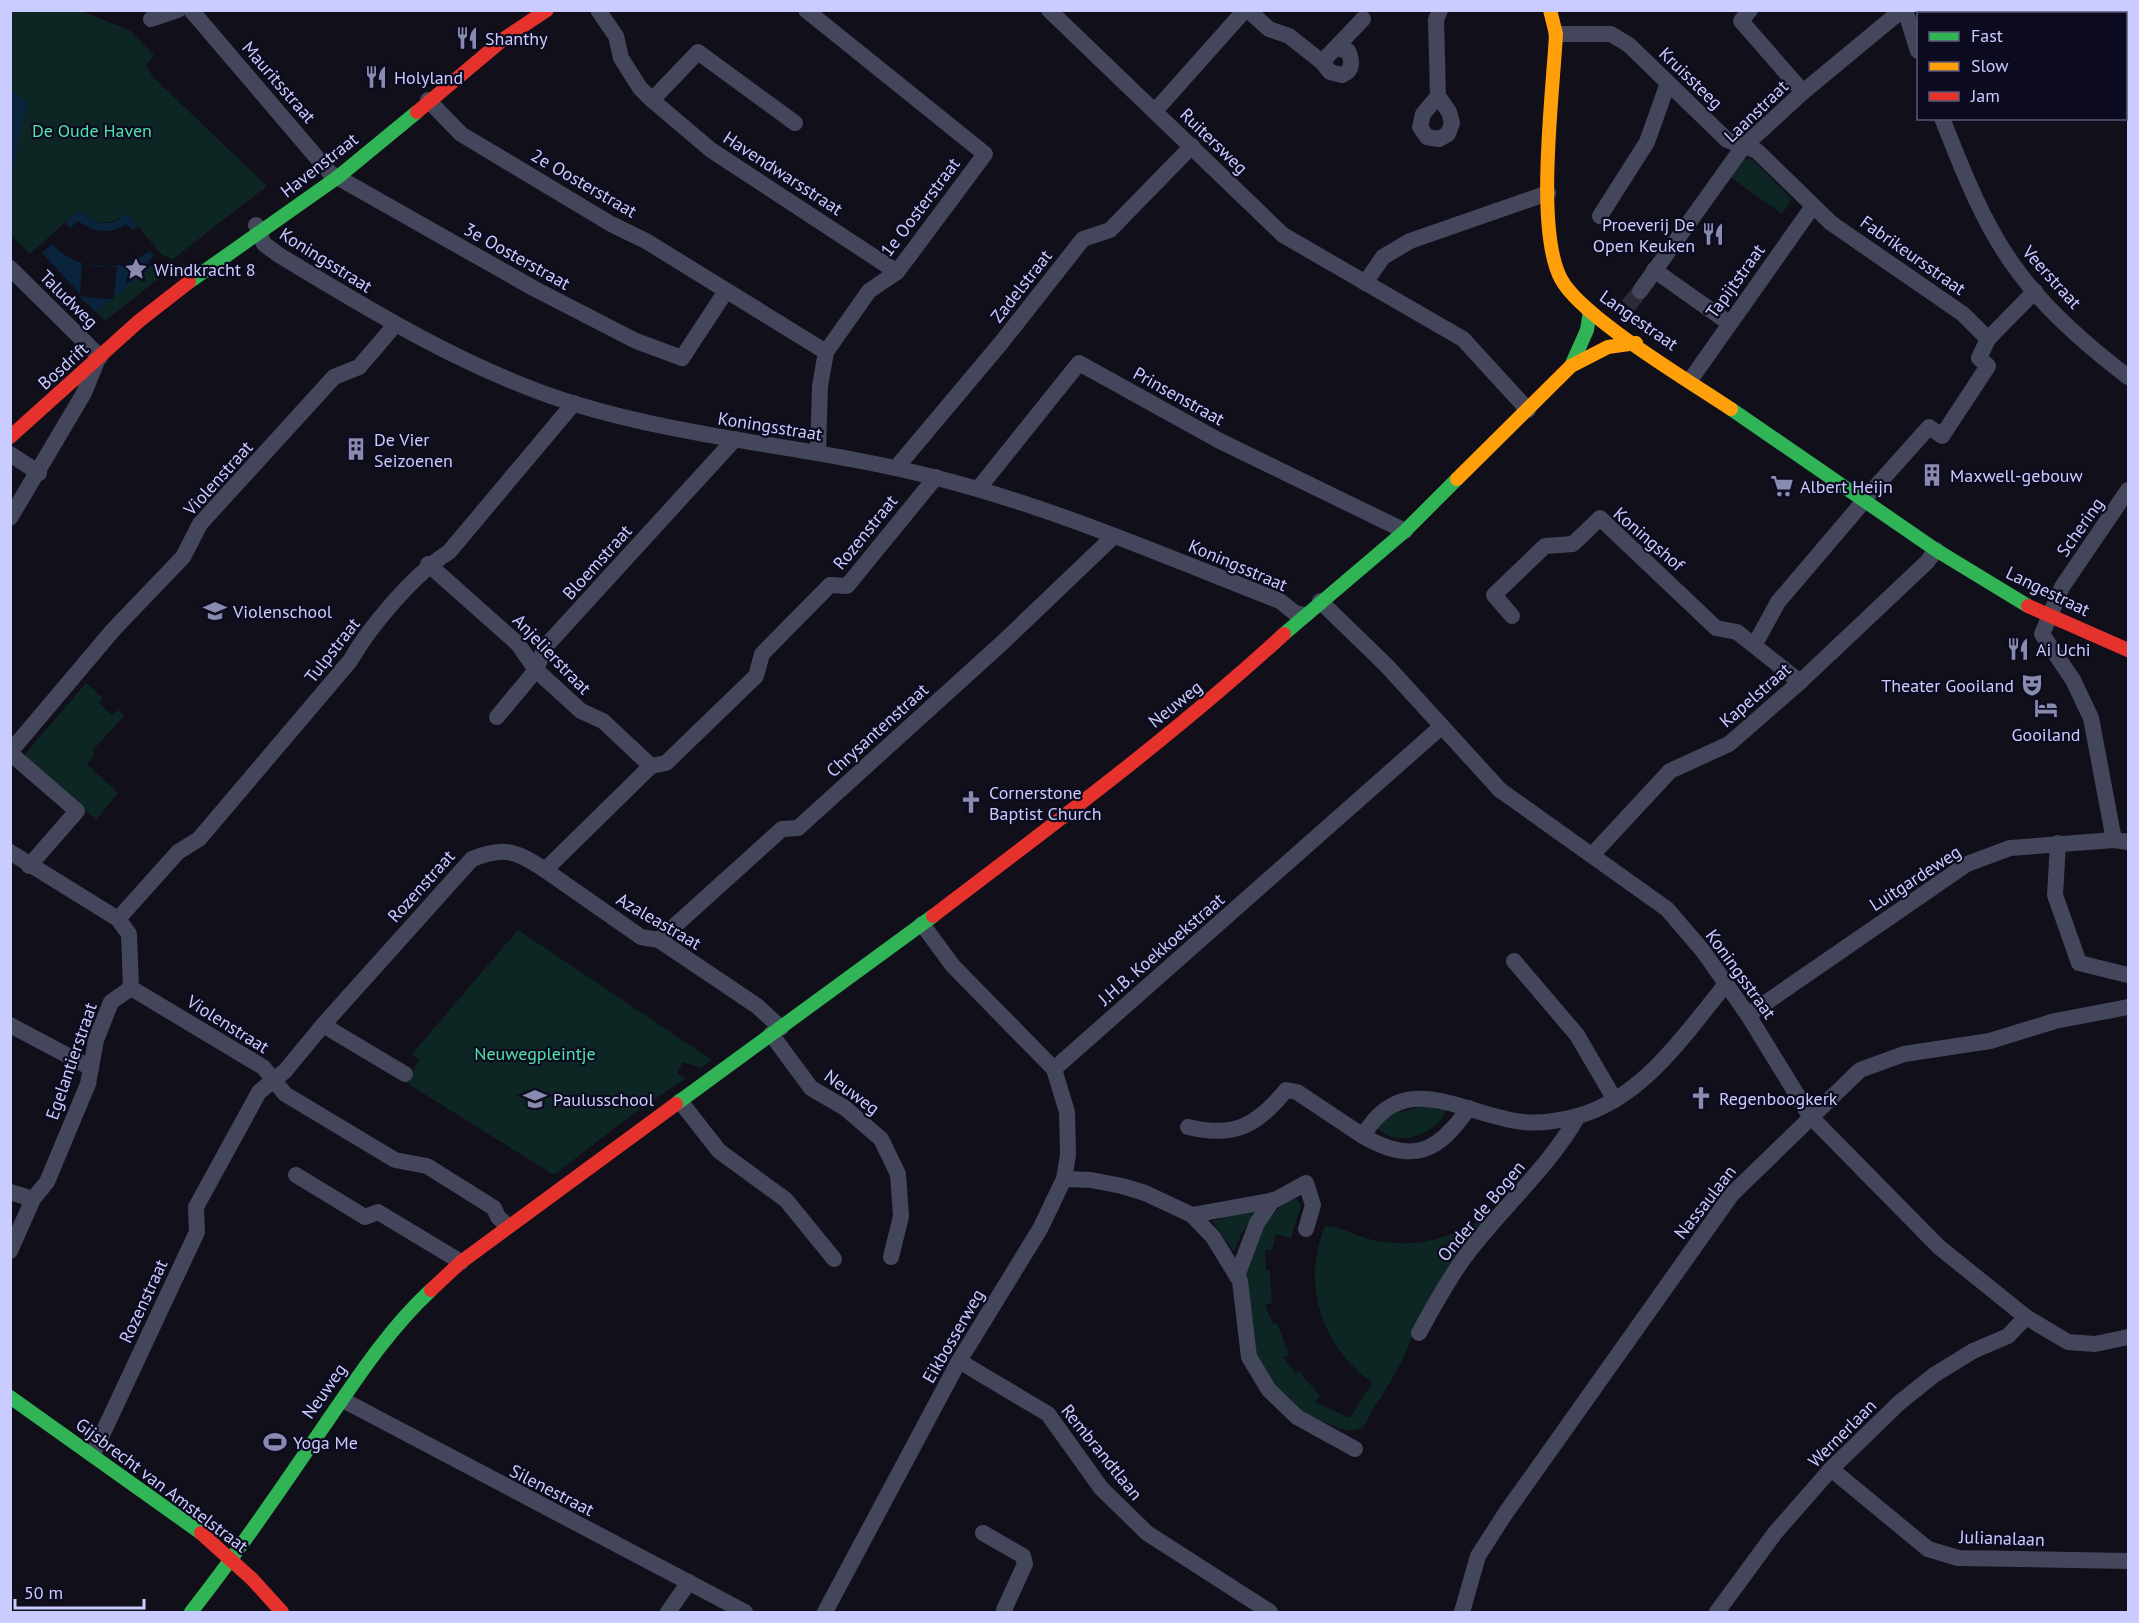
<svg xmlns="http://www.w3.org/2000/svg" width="2139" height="1623" font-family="'PT Sans',sans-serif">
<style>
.green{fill:#0e2623}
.water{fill:#0a243d;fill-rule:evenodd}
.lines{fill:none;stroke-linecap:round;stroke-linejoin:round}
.street-tunnel{stroke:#2c2b3c;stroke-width:16;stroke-dasharray:16 8;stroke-linecap:butt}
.street{stroke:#44465b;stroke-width:16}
.fast{stroke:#30b455;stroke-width:14}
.slow{stroke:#ff9f0a;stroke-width:14}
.jam{stroke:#e5322d;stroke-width:14}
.labels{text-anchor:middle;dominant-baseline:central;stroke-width:4.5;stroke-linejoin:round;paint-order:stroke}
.poi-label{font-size:18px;fill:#caccff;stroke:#0c0b1f;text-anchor:start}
.street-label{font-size:18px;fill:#caccff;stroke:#0c0b1f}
.park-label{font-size:18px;fill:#52e3a9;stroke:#0c0b1f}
</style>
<rect width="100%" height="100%" fill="#100f1a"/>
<g class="green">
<path d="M10,11H81L129,30L154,55L146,65L153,77L267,186L173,259L162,255L127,213C110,227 95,225 79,210L30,254L11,235Z"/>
<path d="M1742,159H1752L1792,199L1782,214L1730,177Z"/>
<path d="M153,265L162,276L105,321L96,312Z"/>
<path d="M86,683L103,698L99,703L112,715L118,710L124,716L92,751L95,754L87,764L118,793L96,820L24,755Z"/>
<path d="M518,930L712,1060L700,1068L683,1062L677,1073L685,1079L638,1110L554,1175L405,1082L419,1060L412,1054Z"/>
<path d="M1423,1106L1447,1108C1440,1134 1394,1151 1376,1126L1396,1113Z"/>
<path d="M1295,1197L1301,1205L1291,1238L1276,1234L1272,1250H1265L1266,1270L1270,1271L1272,1303L1265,1305L1273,1324L1277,1323L1289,1354L1283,1357L1296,1373L1299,1371L1320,1396L1315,1402L1350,1418L1372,1383C1321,1344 1301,1286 1325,1226C1344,1227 1353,1235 1369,1239C1416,1250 1446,1239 1487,1217C1463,1254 1437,1291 1416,1329C1411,1337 1409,1346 1405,1354C1396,1374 1385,1391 1373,1409C1370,1414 1368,1421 1364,1425C1355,1435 1341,1429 1331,1425C1313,1418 1294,1408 1281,1394C1233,1341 1227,1236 1295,1197Z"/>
<path d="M1261,1207L1241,1234L1234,1252L1212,1221Z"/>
</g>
<g class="water">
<path d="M10,87L27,104L12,172H10Z"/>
<path d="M79,210C94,225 111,229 127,213L138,227L133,230L126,224C109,235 94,233 78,221L70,228L66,222Z"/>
<path d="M52,244C79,272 118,274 150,251L154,256L148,261L152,266L96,312L80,297V294L42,253ZM82,264L117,267L114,297L111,299L83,297L80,294Z"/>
</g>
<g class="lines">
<path class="street-tunnel" d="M1628,306L1640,291"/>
<g class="street">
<path d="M191,10L330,173L535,289L636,341L682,358L726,291"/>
<path d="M598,10L616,36L621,58L640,88L652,100L711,150L897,272"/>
<path d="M806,10L985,154L897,272L869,291L826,352L820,386L818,453"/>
<path d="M1049,10L1283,235L1463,339L1528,410"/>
<path d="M1248,10L1269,29L1289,36L1322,62"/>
<path d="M1750,10L1741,21L1803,92"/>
<path d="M1905,10L1918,51"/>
<path d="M2069,10L2075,14"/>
<path d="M151,19L178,10"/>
<path d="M1556,34H1611L1629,45L1727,140L1757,151L1831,223L1963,314L1988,339"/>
<path d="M2126,40L2128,42"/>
<path d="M1337,48L1348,51C1352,60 1354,70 1342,75L1330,72L1322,62L1363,19"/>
<path d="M1438,96L1423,114L1420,127L1427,137L1439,139L1448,134L1452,123L1449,112L1438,96L1436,20L1440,10"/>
<path d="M428,100L461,134L611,224L646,241L826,352"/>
<path d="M652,100L698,52L795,123"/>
<path d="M1155,111L1245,10"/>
<path d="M1942,118C1962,169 1984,226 2017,270C2045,309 2090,348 2128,377"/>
<path d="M1600,216L1647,142L1668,83"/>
<path d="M256,225L264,244L279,255C373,312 469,371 575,404C693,440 818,447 937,478C1055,508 1167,557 1280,601L1295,613L1305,615"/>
<path d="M10,268L100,357"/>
<path d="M1654,270L1729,323"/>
<path d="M1365,283L1383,257L1410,241L1548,193"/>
<path d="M1640,291L1743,147L1803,92L1902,10"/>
<path d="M1691,379L1813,206"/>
<path d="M10,454L39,473"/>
<path d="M896,468L1001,343L1083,239L1110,230L1192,146"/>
<path d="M978,489L1079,363L1218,440L1405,531"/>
<path d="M1870,493L1929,427L1942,436L1988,366L1979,358L1988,339L2035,291"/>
<path d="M10,518L84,393L97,361"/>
<path d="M428,564L518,644L536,670L581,711L603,721L651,766"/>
<path d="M1320,601L1387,666L1500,790L1667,909L1703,951L1748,1015L1810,1116L1939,1247L2026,1317L2068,1342L2095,1344L2128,1337"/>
<path d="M1512,616L1494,595L1545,546L1573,544L1600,518L1716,628L1737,632L1800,682"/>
<path d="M1755,644L1778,602L1864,501"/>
<path d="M497,717L536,670L545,647L735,439"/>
<path d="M10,752L114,629L183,557L200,524L334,377L359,367L395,325"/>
<path d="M10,753L77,811L29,866"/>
<path d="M2114,840L2091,718L2073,680L2042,634L2062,587L2128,490"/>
<path d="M2058,843L2055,895L2079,963L2128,975"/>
<path d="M10,852L118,919L129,934L131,988L263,1067L285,1094L395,1160L427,1166L494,1208L498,1217L508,1226"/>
<path d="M1592,855L1670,771L1729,744L1800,682L1927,562L1936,550"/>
<path d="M545,870L641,937L659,940L757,1006L781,1028"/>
<path d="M118,919L178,852L199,839L350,661C370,626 415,573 449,552L574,403"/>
<path d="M659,940L782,829L798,828L1002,643L1114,536"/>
<path d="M1514,961L1577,1035L1615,1100"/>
<path d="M1748,1015L1967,864L2010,848L2114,840L2128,842"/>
<path d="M10,1025L91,1068"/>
<path d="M323,1025L405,1074"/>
<path d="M771,1034L811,1088L845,1108L881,1139L898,1174L901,1216L891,1257"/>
<path d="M1054,1069L1441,727"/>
<path d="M680,1101L719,1151L786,1200L834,1259"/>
<path d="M1469,1108C1438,1152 1413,1165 1363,1136C1404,1065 1464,1116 1523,1122C1539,1124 1562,1120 1578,1116C1644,1097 1685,1034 1726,984"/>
<path d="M1188,1127C1234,1138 1257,1126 1286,1090L1297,1092L1363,1136"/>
<path d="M296,1175L365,1217L378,1212L461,1262"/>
<path d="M1064,1179L1091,1180L1122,1186L1145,1193L1192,1215L1213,1237L1240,1281L1249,1357L1269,1390L1297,1417L1355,1449"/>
<path d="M10,1192L33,1199"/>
<path d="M1192,1215L1275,1200L1306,1183L1313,1205L1306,1229"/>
<path d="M10,1251L33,1199L47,1182L88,1084L96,1040L111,1002L131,988"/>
<path d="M1237,1276L1257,1223L1273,1200"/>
<path d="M1419,1333C1433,1307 1447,1282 1464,1258C1500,1209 1548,1169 1578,1116"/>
<path d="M959,1361L1048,1414L1101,1488L1147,1533L1270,1612"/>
<path d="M343,1400L745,1612"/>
<path d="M93,1454L197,1232L196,1207L259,1092L285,1071L323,1025L472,859C505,846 516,851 545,870L651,766L666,763L756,676L762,654L830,585L847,586L936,477"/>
<path d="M1831,1469L1928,1549L1958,1558L2128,1561"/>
<path d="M983,1533L1023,1556L1025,1564L1004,1610"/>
<path d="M668,1612L689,1582"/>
<path d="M825,1612L959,1361L1040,1229L1064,1179L1068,1155L1067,1112L1054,1069L953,966L922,924"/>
<path d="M1462,1612L1478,1556L1505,1514L1732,1194L1860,1070L1904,1054L1990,1041L2055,1021L2128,1007"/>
<path d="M1717,1612L1775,1533L1831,1469L1899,1403L1934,1375L1973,1351L2008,1336L2026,1317"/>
</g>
<g class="fast">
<path d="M189,282L338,177L417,112"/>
<path d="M1571,366L1587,330L1590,311"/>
<path d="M1731,409L1936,550L2028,606"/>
<path d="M1284,634L1405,531L1457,479"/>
<path d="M676,1104L933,916"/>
<path d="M10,1397L201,1533"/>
<path d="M191,1612C238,1552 281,1489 324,1426C357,1378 388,1330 431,1290"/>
</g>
<g class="slow">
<path d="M1550,10L1556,34C1553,93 1535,230 1561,279C1581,317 1691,382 1731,409"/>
<path d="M1457,479L1571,366L1608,347L1636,343"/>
</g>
<g class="jam">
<path d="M417,112L505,38L547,10"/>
<path d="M10,437L139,321L189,282"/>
<path d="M2028,606L2128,650"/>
<path d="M933,916C1052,825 1173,736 1284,634"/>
<path d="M431,1290L461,1262L676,1104"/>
<path d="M201,1533L252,1579L282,1612"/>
</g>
</g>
<defs>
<g id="restaurant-bare" transform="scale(1.8)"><path d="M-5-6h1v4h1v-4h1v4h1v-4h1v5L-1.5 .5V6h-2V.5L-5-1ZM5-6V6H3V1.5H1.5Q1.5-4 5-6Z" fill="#898aaf" stroke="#0c0b1f" stroke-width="2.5" paint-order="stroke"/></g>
<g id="sight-bare" transform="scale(1.8)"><path d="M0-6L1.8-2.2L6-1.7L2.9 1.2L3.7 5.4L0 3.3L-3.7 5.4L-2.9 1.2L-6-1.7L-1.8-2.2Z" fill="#898aaf" stroke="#0c0b1f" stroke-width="2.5" paint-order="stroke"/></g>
<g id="building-bare" transform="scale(1.8)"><path d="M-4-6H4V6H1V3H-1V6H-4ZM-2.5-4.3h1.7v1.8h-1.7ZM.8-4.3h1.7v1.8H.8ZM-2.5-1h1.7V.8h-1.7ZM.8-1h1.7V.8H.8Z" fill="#898aaf" stroke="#0c0b1f" stroke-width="2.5" paint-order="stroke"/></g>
<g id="supermarket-bare" transform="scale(1.8)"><path d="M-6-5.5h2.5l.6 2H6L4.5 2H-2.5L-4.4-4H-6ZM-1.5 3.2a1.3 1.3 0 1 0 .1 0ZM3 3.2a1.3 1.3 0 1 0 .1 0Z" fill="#898aaf" stroke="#0c0b1f" stroke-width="2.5" paint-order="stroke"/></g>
<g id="school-bare" transform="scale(1.8)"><path d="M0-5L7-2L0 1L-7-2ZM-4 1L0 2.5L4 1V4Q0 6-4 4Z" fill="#898aaf" stroke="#0c0b1f" stroke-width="2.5" paint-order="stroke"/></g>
<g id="theatre-bare" transform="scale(1.8)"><path d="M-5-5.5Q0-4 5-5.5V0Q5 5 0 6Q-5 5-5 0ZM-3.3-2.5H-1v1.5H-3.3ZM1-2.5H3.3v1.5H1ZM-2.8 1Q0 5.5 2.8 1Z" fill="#898aaf" stroke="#0c0b1f" stroke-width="2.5" paint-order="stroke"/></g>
<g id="hotel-bare" transform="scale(1.8)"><path d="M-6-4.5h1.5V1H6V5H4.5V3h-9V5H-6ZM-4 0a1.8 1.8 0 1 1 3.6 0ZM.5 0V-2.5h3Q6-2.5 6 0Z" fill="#898aaf" stroke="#0c0b1f" stroke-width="2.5" paint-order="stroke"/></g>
<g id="church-bare" transform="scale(1.8)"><path d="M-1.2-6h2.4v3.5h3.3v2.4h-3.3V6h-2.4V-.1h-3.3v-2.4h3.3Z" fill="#898aaf" stroke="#0c0b1f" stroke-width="2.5" paint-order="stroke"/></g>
<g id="stadium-bare" transform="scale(1.8)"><path d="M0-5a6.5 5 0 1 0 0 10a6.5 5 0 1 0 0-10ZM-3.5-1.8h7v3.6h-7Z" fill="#898aaf" stroke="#0c0b1f" stroke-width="2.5" paint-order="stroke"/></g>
</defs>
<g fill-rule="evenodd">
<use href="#restaurant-bare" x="467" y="38"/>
<use href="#restaurant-bare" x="376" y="77"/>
<use href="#restaurant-bare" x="1713" y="234"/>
<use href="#sight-bare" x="136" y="269"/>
<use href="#building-bare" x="356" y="449"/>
<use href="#building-bare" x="1932" y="475"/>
<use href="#supermarket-bare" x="1782" y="486"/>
<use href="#school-bare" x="215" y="611"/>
<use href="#restaurant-bare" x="2018" y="649"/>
<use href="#theatre-bare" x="2032" y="685"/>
<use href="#hotel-bare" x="2046" y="708"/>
<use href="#church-bare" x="971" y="802"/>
<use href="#church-bare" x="1701" y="1098"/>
<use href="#school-bare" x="535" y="1099"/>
<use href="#stadium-bare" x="275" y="1442"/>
</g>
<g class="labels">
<g class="poi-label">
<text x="485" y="38">Shanthy</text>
<text x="394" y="77">Holyland</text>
<text x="1695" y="224" text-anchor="end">Proeverij De<tspan x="1695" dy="21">Open Keuken</tspan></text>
<text x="154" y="269">Windkracht 8</text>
<text x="374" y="439">De Vier<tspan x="374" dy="21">Seizoenen</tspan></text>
<text x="1950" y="475">Maxwell-gebouw</text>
<text x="1800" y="486">Albert Heijn</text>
<text x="233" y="611">Violenschool</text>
<text x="2036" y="649">Ai Uchi</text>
<text x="2014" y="685" text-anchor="end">Theater Gooiland</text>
<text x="2046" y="734" text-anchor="middle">Gooiland</text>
<text x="989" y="792">Cornerstone<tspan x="989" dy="21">Baptist Church</tspan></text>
<text x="1719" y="1098">Regenboogkerk</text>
<text x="553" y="1099">Paulusschool</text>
<text x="293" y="1442">Yoga Me</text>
</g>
<g class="street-label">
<text transform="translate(1691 78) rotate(44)">Kruissteeg</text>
<text transform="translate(279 82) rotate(49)">Mauritsstraat</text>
<text transform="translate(1756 111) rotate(-44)">Laanstraat</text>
<text transform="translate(1214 141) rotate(44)">Ruitersweg</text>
<text transform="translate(319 165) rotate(-38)">Havenstraat</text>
<text transform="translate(783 173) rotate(33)">Havendwarsstraat</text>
<text transform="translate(584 183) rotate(30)">2e Oosterstraat</text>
<text transform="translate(920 207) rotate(-53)">1e Oosterstraat</text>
<text transform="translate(1913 255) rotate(35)">Fabrikeursstraat</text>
<text transform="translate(517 256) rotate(29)">3e Oosterstraat</text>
<text transform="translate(326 260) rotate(32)">Koningsstraat</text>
<text transform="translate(2052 277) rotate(48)">Veerstraat</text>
<text transform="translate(1735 281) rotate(-54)">Tapijtstraat</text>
<text transform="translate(1021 286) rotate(-52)">Zadelstraat</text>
<text transform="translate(69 299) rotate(45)">Taludweg</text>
<text transform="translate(1639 320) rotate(35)">Langestraat</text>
<text transform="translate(63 366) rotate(-42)">Bosdrift</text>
<text transform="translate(1179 396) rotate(29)">Prinsenstraat</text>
<text transform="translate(770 426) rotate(9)">Koningsstraat</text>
<text transform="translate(218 478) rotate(-48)">Violenstraat</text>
<text transform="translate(2080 527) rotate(-55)">Schering</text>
<text transform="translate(865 532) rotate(-51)">Rozenstraat</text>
<text transform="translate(1649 539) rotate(41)">Koningshof</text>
<text transform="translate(597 562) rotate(-48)">Bloemstraat</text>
<text transform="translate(1238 565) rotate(23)">Koningsstraat</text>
<text transform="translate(2048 591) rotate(26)">Langestraat</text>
<text transform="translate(332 650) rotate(-52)">Tulpstraat</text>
<text transform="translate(552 654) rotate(46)">Anjelierstraat</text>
<text transform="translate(1755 695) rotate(-41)">Kapelstraat</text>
<text transform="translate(1175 704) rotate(-39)">Neuweg</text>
<text transform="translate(877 730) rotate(-42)">Chrysantenstraat</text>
<text transform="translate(1915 878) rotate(-33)">Luitgardeweg</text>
<text transform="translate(421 886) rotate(-48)">Rozenstraat</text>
<text transform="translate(659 921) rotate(30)">Azaleastraat</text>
<text transform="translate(1161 949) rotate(-41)">J.H.B. Koekkoekstraat</text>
<text transform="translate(1741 974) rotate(54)">Koningsstraat</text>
<text transform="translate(228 1024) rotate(32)">Violenstraat</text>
<text transform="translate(71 1061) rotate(-71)">Egelantierstraat</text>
<text transform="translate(852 1092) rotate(36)">Neuweg</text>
<text transform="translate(1705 1202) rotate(-52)">Nassaulaan</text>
<text transform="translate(1481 1211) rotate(-50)">Onder de Bogen</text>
<text transform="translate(143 1301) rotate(-65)">Rozenstraat</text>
<text transform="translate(953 1336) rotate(-60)">Eikbosserweg</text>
<text transform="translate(324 1391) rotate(-55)">Neuweg</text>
<text transform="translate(1842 1433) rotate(-45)">Wernerlaan</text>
<text transform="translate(1102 1452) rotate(51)">Rembrandtlaan</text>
<text transform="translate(162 1485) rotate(37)">Gijsbrecht van Amstelstraat</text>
<text transform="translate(552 1490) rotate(27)">Silenestraat</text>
<text transform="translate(2002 1538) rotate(2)">Julianalaan</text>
</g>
<g class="park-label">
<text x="92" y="130">De Oude Haven</text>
<text x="535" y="1053">Neuwegpleintje</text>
</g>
</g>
<rect width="2139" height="1623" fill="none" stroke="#caccff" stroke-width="24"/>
<rect x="1917" y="12" width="210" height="108" fill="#0c0b1f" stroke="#585879" stroke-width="1.5"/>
<rect x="1929" y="32" width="30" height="9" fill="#30b455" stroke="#585879" stroke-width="1.5"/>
<text x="1971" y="42" font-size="18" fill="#caccff">Fast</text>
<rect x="1929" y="62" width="30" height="9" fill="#ff9f0a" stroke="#585879" stroke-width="1.5"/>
<text x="1971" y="72" font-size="18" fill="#caccff">Slow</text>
<rect x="1929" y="92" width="30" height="9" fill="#e5322d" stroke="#585879" stroke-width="1.5"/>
<text x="1971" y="102" font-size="18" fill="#caccff">Jam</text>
<path d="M15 1599v9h129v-9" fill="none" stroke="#caccff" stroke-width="3"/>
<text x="24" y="1599" font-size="18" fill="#caccff" stroke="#0c0b1f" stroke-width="4.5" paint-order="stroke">50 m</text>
</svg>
